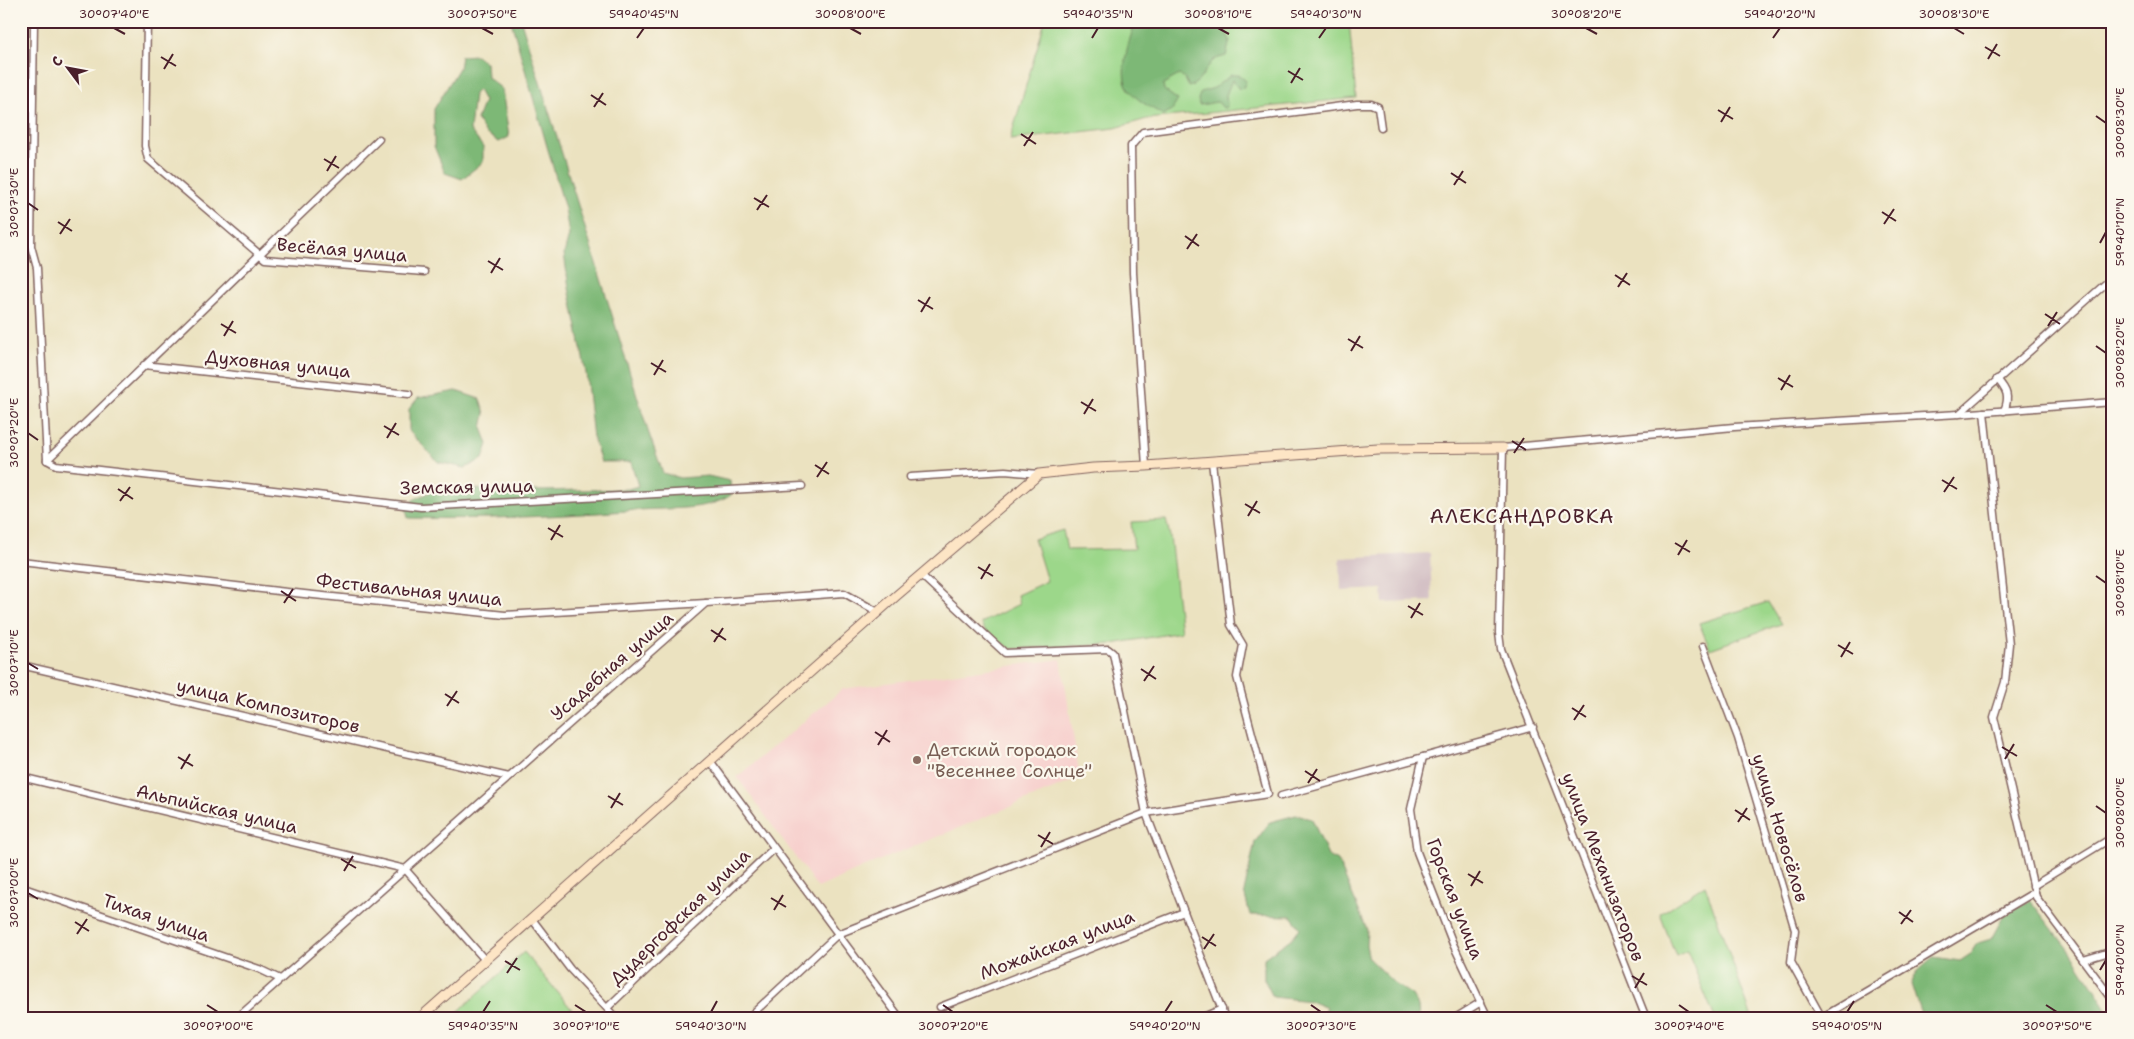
<svg xmlns="http://www.w3.org/2000/svg" width="2134" height="1039" font-family="'Shantell Sans',sans-serif">
<style>
.built{fill:#f7d0cd}
.industrial{fill:#d2bec3}
.green{fill:#9cd78a;stroke:#737b5a}
.forest{fill:#7db876;stroke:#646c50}
.lines{fill:none;stroke-linecap:round;stroke-linejoin:round}
.street-casing{stroke:#82635f;stroke-width:9}
.secondary-casing{stroke:#82635f;stroke-width:11}
.street{stroke:#fff;stroke-width:6}
.secondary{stroke:#fde5c5;stroke-width:9}
.ticks{fill:none;stroke:#4a1f2b;stroke-width:2}
.education-dot{fill:#8d6e63;stroke:#fbf7ec;stroke-width:2}
.labels{text-anchor:middle;dominant-baseline:central;stroke-width:4.5;stroke-linejoin:round;paint-order:stroke}
.street-label{font-size:18px;fill:#4a1f2b;stroke:#fbf7ec}
.education-label{font-size:18px;fill:#785e54;stroke:#fbf7ec;text-anchor:start}
.quarter-label{font-size:20px;letter-spacing:1px;fill:#4a1f2b;stroke:#fbf7ec}
.neatline{fill:none;stroke:#4a1f2b;stroke-width:2}
.ticks-label{font-size:12px;text-anchor:middle;fill:#4a1f2b}
</style>
<rect width="100%" height="100%" fill="#fbf7ec"/>
<filter id="ink" filterUnits="userSpaceOnUse"><feTurbulence type="fractalNoise" baseFrequency=".02" numOctaves="2"/><feDisplacementMap in="SourceGraphic" scale="10" xChannelSelector="R" yChannelSelector="G"/><feConvolveMatrix kernelMatrix="1 2 1 2 8 2 1 2 1" color-interpolation-filters="sRGB"/></filter>
<filter id="wash" filterUnits="userSpaceOnUse"><feTurbulence type="fractalNoise" baseFrequency=".0096" numOctaves="4" result="noise"/><feDisplacementMap in="SourceGraphic" scale="20" xChannelSelector="R" yChannelSelector="G"/><feGaussianBlur stdDeviation="1.12" result="paint"/><feColorMatrix in="noise" values="0 0 0 0 0 0 0 0 0 0 0 0 0 0 0 0 0 1.4 0 .05"/><feComposite in="paint" operator="in"/></filter>
<g filter="url(#wash)">
<rect width="100%" height="100%" fill="#ebe2c0"/>
<path class="built" d="M1061,659L1080,778L873,863L818,888L737,777L843,689Z"/>
<path class="industrial" d="M1430,553L1432,601L1383,603L1382,589L1341,591L1340,558Z"/>
<g class="green">
<path d="M1045,21H1349L1356,98L1147,119L1115,128L1010,140Z"/>
<path d="M1166,520L1170,536L1181,632L1112,644L1011,649L986,632L981,623L1019,604L1017,595L1047,581L1034,539L1063,530L1067,550L1134,549L1131,522Z"/>
<path d="M1768,602L1781,624L1710,649L1699,623Z"/>
<path d="M1705,885L1752,1018H1715L1687,951L1676,956L1660,914Z"/>
<path d="M524,952L579,1018H451Z"/>
</g>
<g class="forest">
<path d="M511,21H521L648,431L663,473L680,478L708,476L730,481L731,495C709,511 667,508 639,510C562,516 485,520 408,518L406,508L413,500L439,488L535,491L628,489L638,486L631,462H601L593,438L586,373L569,288L564,254L569,235L565,209Z"/>
<path d="M1136,21H1220L1230,40L1226,56C1223,57 1217,58 1214,60C1205,67 1203,82 1189,87L1184,77L1179,75L1163,84L1164,90L1178,100L1172,110L1163,115C1151,107 1134,100 1127,86C1119,70 1130,37 1136,21Z"/>
<path d="M476,55L486,63L487,77L502,89L509,137L499,142L485,133L477,119L484,101L478,90L474,94L470,130L483,147V162L462,179L445,173L434,146V109L459,68L461,56Z"/>
<path d="M1231,75H1239L1246,81L1243,88L1239,89L1232,80L1226,95L1227,107L1223,108L1218,102C1212,102 1206,105 1199,105L1198,99L1201,92L1214,88Z"/>
<path d="M456,391L480,399L485,414L482,428L488,444L483,459L465,468L438,462L409,431V409L418,398Z"/>
<path d="M1296,815L1312,819L1328,856L1338,861L1367,930L1366,945L1369,959L1395,984L1412,995L1418,1006L1419,1018H1309H1322L1327,1008L1310,1001L1273,997L1264,979V958L1292,938L1300,928L1291,916L1250,915L1244,892L1255,842L1270,822Z"/>
<path d="M2030,900L2074,957L2113,1018H2005L2003,1014L1996,1018H1924L1919,1009L1911,984L1917,972L1934,957L1960,961L1972,953L1978,943L1991,939L2003,917Z"/>
</g>
</g>
<g filter="url(#ink)">
<g class="lines">
<g class="street-casing">
<g id="street">
<path d="M34,21L31,246L37,268L47,460"/>
<path d="M147,21L145,146L148,159L265,259L424,272"/>
<path d="M144,365L409,394"/>
<path d="M1997,379C2007,390 2010,397 2004,411"/>
<path d="M1984,412L2009,644L2005,682L1994,717L2036,897L2113,1000"/>
<path d="M1959,414L2113,277"/>
<path d="M47,460L56,465L421,507L802,486"/>
<path d="M47,460L379,139"/>
<path d="M1146,466L1133,273L1131,146L1143,132L1357,104H1371L1378,107L1381,128"/>
<path d="M910,477L1005,471L1039,474"/>
<path d="M21,561L304,594L505,615L706,603"/>
<path d="M921,575L1005,653L1108,649L1113,653L1146,813L1225,1018"/>
<path d="M1703,646L1738,738L1795,930L1791,962L1822,1018"/>
<path d="M21,665L509,777"/>
<path d="M1423,757L1411,809L1417,852L1453,944L1488,1018"/>
<path d="M711,762L900,1018"/>
<path d="M21,777L405,869"/>
<path d="M1281,796L1533,727"/>
<path d="M405,869L485,960"/>
<path d="M2033,886L2113,837"/>
<path d="M21,887L259,969L280,979"/>
<path d="M532,919L570,969L616,1018"/>
<path d="M2083,960L2113,951"/>
<path d="M940,1007L1184,912"/>
<path d="M607,1008L774,848"/>
<path d="M21,1016L26,1018"/>
<path d="M237,1018L706,603L844,593L878,612"/>
<path d="M748,1018L838,934L1146,813L1268,794L1237,677L1243,645L1231,625L1212,462"/>
<path d="M1201,1018L1222,1009"/>
<path d="M1455,1018L1481,1002"/>
<path d="M1646,1018L1501,649L1499,633L1503,448L1734,427L1959,414L2113,402"/>
<path d="M1821,1018L2035,892"/>
</g>
</g>
<g class="secondary-casing">
<path id="secondary" d="M420,1018L896,596L1039,474L1093,468L1146,466L1378,449L1503,448"/>
</g>
<use href="#street" class="street"/>
<use href="#secondary" class="secondary"/>
</g>
</g>
<path class="ticks" d="M114,28L125,34M482,28L493,34M850,28L861,34M1218,28L1229,34M1586,28L1597,34M1954,28L1964,34M637,38L644,28M1092,38L1098,28M1319,38L1326,28M1773,38L1780,28M1985,47L2000,56M161,57L176,66M1988,59L1997,44M164,69L173,54M1288,71L1303,80M1291,83L1300,68M591,95L606,105M594,107L603,93M1718,110L1733,119M2096,116L2106,123M1721,122L1730,107M1021,134L1036,144M1024,146L1033,132M324,159L339,168M327,171L336,156M1451,173L1466,183M1454,185L1463,171M754,198L769,207M28,203L38,210M757,210L767,195M1882,212L1896,221M58,222L72,231M1884,224L1894,209M60,234L70,219M1185,236L1199,246M2100,243L2106,232M1187,249L1197,234M488,261L503,270M491,273L500,258M1615,275L1630,285M1618,287L1627,273M918,300L933,309M921,312L930,297M2045,314L2060,324M221,324L236,333M2048,326L2057,312M224,336L233,321M1348,339L1363,348M2096,346L2106,353M1351,351L1360,336M651,363L666,372M654,375L663,360M1778,378L1793,387M1781,390L1790,375M1081,402L1096,411M1084,414L1093,399M384,426L399,435M28,433L38,440M387,438L396,423M1512,441L1526,450M1514,453L1524,438M815,465L829,474M817,477L827,462M1942,480L1957,489M118,489L133,499M1944,492L1954,477M120,501L130,487M1245,504L1260,513M1248,516L1257,501M548,528L563,537M551,540L560,525M1675,543L1690,552M1678,555L1687,540M978,567L993,576M2096,576L2106,583M981,579L990,564M281,591L296,601M284,603L293,589M1408,606L1423,615M1411,618L1420,603M711,630L726,640M714,642L723,628M1838,645L1853,654M1841,657L1850,642M28,663L38,669M1141,669L1156,679M1144,681L1154,666M445,694L459,703M447,706L457,691M1572,708L1586,717M1574,720L1584,705M875,732L890,742M878,745L887,730M2002,747L2017,756M178,757L193,766M2005,759L2014,744M181,769L190,754M1305,771L1320,781M1308,783L1317,769M608,796L623,805M2096,806L2106,813M611,808L620,793M1735,810L1750,820M1738,822L1747,808M1038,835L1053,844M1041,847L1050,832M341,859L356,868M344,871L353,856M1468,874L1483,883M1471,886L1480,871M28,893L38,899M771,898L786,907M774,910L783,895M1899,912L1913,922M75,922L89,931M1901,924L1911,910M77,934L87,919M1202,937L1216,946M1204,949L1214,934M505,961L520,970M2100,970L2106,960M507,973L517,958M1632,976L1647,985M1635,988L1644,973M207,1005L218,1012M575,1005L586,1012M943,1005L953,1012M1311,1005L1321,1012M1679,1005L1689,1012M2046,1005L2057,1012M483,1012L490,1001M711,1012L717,1001M1165,1012L1172,1001M1847,1012L1854,1001"/>
<circle class="education-dot" cx="917" cy="760" r="5"/>
<g class="labels">
<g class="street-label">
<text transform="translate(342 250) rotate(5)">Весёлая улица</text>
<text transform="translate(278 364) rotate(6)">Духовная улица</text>
<text transform="translate(467 487) rotate(-1)">Земская улица</text>
<text transform="translate(409 590) rotate(6)">Фестивальная улица</text>
<text transform="translate(612 666) rotate(-41)">Усадебная улица</text>
<text transform="translate(268 706) rotate(13)">улица Композиторов</text>
<text transform="translate(217 809) rotate(13)">Альпийская улица</text>
<text transform="translate(1780 828) rotate(73)">улица Новосёлов</text>
<text transform="translate(1603 867) rotate(69)">улица Механизаторов</text>
<text transform="translate(1455 899) rotate(69)">Горская улица</text>
<text transform="translate(680 917) rotate(-44)">Дудергофская улица</text>
<text transform="translate(156 918) rotate(19)">Тихая улица</text>
<text transform="translate(1057 945) rotate(-21)">Можайская улица</text>
</g>
<g class="education-label">
<text x="927" y="750">Детский городок<tspan x="927" dy="21">"Весеннее Солнце"</tspan></text>
</g>
<g class="quarter-label">
<text x="1522" y="516">АЛЕКСАНДРОВКА</text>
</g>
</g>
<rect width="2134" height="1039" fill="none" stroke="#fbf7ec" stroke-width="55"/>
<g transform="translate(68 68) rotate(302)" stroke="#fbf7ec" stroke-width="4" paint-order="stroke">
<path d="M0-4L9 19L0 12L-9 19Z" fill="#4a1f2b"/>
<text y="-8" font-size="14" font-weight="bold" text-anchor="middle" fill="#4a1f2b">С</text>
</g>
<rect x="28" y="28" width="2078" height="984" class="neatline"/>
<g class="ticks-label">
<text x="114" y="18">30°07'40"E</text>
<text x="482" y="18">30°07'50"E</text>
<text x="644" y="18">59°40'45"N</text>
<text x="850" y="18">30°08'00"E</text>
<text x="1098" y="18">59°40'35"N</text>
<text x="1218" y="18">30°08'10"E</text>
<text x="1326" y="18">59°40'30"N</text>
<text x="1586" y="18">30°08'20"E</text>
<text x="1780" y="18">59°40'20"N</text>
<text x="1954" y="18">30°08'30"E</text>
<text transform="translate(2120 123) rotate(-90)" y="4">30°08'30"E</text>
<text transform="translate(14 203) rotate(-90)" y="4">30°07'30"E</text>
<text transform="translate(2120 232) rotate(-90)" y="4">59°40'10"N</text>
<text transform="translate(2120 353) rotate(-90)" y="4">30°08'20"E</text>
<text transform="translate(14 433) rotate(-90)" y="4">30°07'20"E</text>
<text transform="translate(2120 583) rotate(-90)" y="4">30°08'10"E</text>
<text transform="translate(14 663) rotate(-90)" y="4">30°07'10"E</text>
<text transform="translate(2120 813) rotate(-90)" y="4">30°08'00"E</text>
<text transform="translate(14 893) rotate(-90)" y="4">30°07'00"E</text>
<text transform="translate(2120 960) rotate(-90)" y="4">59°40'00"N</text>
<text x="218" y="1030">30°07'00"E</text>
<text x="483" y="1030">59°40'35"N</text>
<text x="586" y="1030">30°07'10"E</text>
<text x="711" y="1030">59°40'30"N</text>
<text x="953" y="1030">30°07'20"E</text>
<text x="1165" y="1030">59°40'20"N</text>
<text x="1321" y="1030">30°07'30"E</text>
<text x="1689" y="1030">30°07'40"E</text>
<text x="1847" y="1030">59°40'05"N</text>
<text x="2057" y="1030">30°07'50"E</text>
</g>
</svg>
